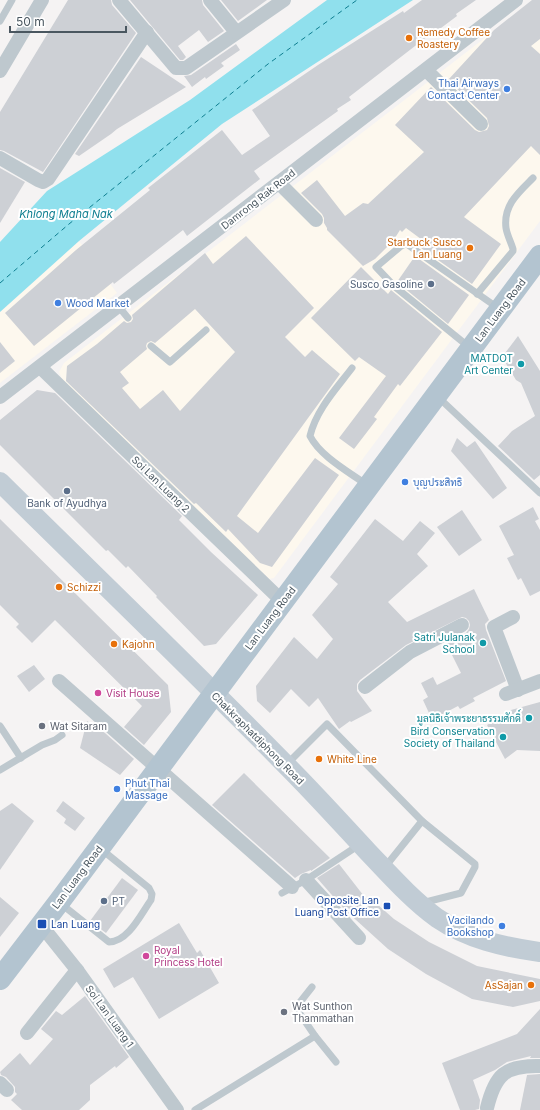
<svg xmlns="http://www.w3.org/2000/svg" width="540" height="1110" font-family="Inter,Sarabun,sans-serif">
<style>
.commercial{fill:#fdf8ee}
.water{fill:#90e0ed}
.lines{fill:none;stroke-linecap:round;stroke-linejoin:round}
.ferry{stroke:#0e7e90;stroke-width:1;stroke-dasharray:5 4;stroke-linecap:butt}
.building{fill:#cdd0d5;fill-rule:evenodd}
.lane{stroke:#bec8ce;stroke-width:7}
.street{stroke:#bec8ce;stroke-width:14}
.secondary{stroke:#c1ccd5;stroke-width:20}
.primary{stroke:#b3c4d0;stroke-width:22}
.food-dot{fill:#e8710a;stroke:#fff;stroke-width:1.5}
.shop-dot{fill:#3f7fe0;stroke:#fff;stroke-width:1.5}
.service-dot{fill:#5c6f8a;stroke:#fff;stroke-width:1.5}
.culture-dot{fill:#0f9aa8;stroke:#fff;stroke-width:1.5}
.hotel-dot{fill:#d1479c;stroke:#fff;stroke-width:1.5}
.worship-dot{fill:#6b7280;stroke:#fff;stroke-width:1.5}
.transit-dot{fill:#1a4fb4;stroke:#fff;stroke-width:1.5}
.labels{text-anchor:middle;dominant-baseline:central;stroke-width:4;stroke-linejoin:round;paint-order:stroke}
.food-label{font-size:10px;fill:#c56008;stroke:#fff;text-anchor:start}
.shop-label{font-size:10px;fill:#366cbe;stroke:#fff;text-anchor:start}
.street-label{font-size:10px;fill:#4a5760;stroke:#fff}
.service-label{font-size:10px;fill:#4e5e75;stroke:#fff;text-anchor:end}
.culture-label{font-size:10px;fill:#0d838f;stroke:#fff;text-anchor:end}
.hotel-label{font-size:10px;fill:#b23c85;stroke:#fff;text-anchor:start}
.worship-label{font-size:10px;fill:#5b616d;stroke:#fff;text-anchor:start}
.transit-label{font-size:10px;fill:#164399;stroke:#fff;text-anchor:end}
.water-label{font-size:11px;font-style:italic;fill:#0e7e90;stroke:#fff}
</style>
<rect width="100%" height="100%" fill="#f5f3f3"/>
<g class="commercial">
<path d="M534,0H540V221L274,578L269,579L62,379L59,372L64,363Z"/>
<path d="M79,241L117,293L0,383V312Z"/>
</g>
<path class="water" d="M327,0H413L222,124L79,241L0,312V242L47,191L190,100Z"/>
<g class="lines">
<path class="ferry" d="M0,283L69,224L268,64L357,0"/>
</g>
<g class="building">
<path d="M68,0H111L112,5L136,33L43,172L4,151L0,150V112Z"/>
<path d="M130,0H202L203,5L224,31L208,42L199,30L178,46L186,57L183,60H180Z"/>
<path d="M221,0H267L238,21Z"/>
<path d="M422,0H476L456,14L457,16L429,37L428,36L349,97L351,100L337,109L338,111L254,171L260,179L187,236L183,230L114,284L113,282L34,346L5,313L76,250L150,190L148,188L222,130L242,155L270,136L252,110L318,65L403,11L404,13Z"/>
<path d="M532,0H540V39L531,46L540,54V155L531,146L464,217L501,244L472,284L421,248L425,242L406,228L402,232L400,230L393,241L375,259L363,266L327,230V228L324,223V218L322,214L301,193L317,180L345,216L363,203L368,204L424,152L395,125L431,87L475,130L479,132L487,130L489,126L487,118L448,80L494,30Z"/>
<path d="M236,44L240,50L221,63L224,66L206,79L205,77L192,87L184,76L191,75Z"/>
<path d="M141,57L186,87L117,129L111,134L79,156L75,154Z"/>
<path d="M0,168L25,182L0,223Z"/>
<path d="M246,236L314,308L285,337L305,357L312,350L340,374L237,516L258,533L315,458L339,475L272,567L260,563L228,529L226,532L196,503L194,504L66,381L67,366L97,344L124,321L127,323L131,322L133,319L132,315L205,253L213,264ZM195,309L235,352L180,411L163,390L140,409L122,388L129,383L120,372L147,349L146,346L147,343L151,341L155,343Z"/>
<path d="M415,256L469,295L448,324L397,282Z"/>
<path d="M361,267L388,294L391,290L442,332L400,386L398,384L374,417L377,419L354,449L339,438L386,376L359,357L355,361L311,318Z"/>
<path d="M518,336L540,371V475L534,480L498,446L512,431L535,416L521,383L516,380L502,357Z"/>
<path d="M0,342L15,361L0,373Z"/>
<path d="M37,390L55,393L182,516L179,520L211,552L258,595L216,644L204,646L156,597L157,596L128,566L126,568L108,550L106,551L0,445V420Z"/>
<path d="M457,438L467,447L475,441L507,488L493,499L451,451Z"/>
<path d="M533,507L539,519L535,521L540,530V591L530,596L521,578L518,580L507,558L514,555L499,526Z"/>
<path d="M462,510L482,540L459,556L437,527Z"/>
<path d="M0,519L168,685L171,712L144,745L124,727L142,706L55,620L32,643L16,627L19,624L0,605Z"/>
<path d="M375,519L403,541L420,521L435,533L417,554L428,566L388,602L407,622L474,589L489,620L485,624L486,630L506,681L473,698L475,701L460,709L458,706L437,717L434,711L429,713L423,700L428,697L421,683L433,677L437,685L461,673L446,643L466,633L469,629L470,625L469,621L466,618L462,617L406,645L360,680L357,684V691L372,711L351,722L350,721L339,729L318,698L309,707L291,689L270,713L257,701L256,686L294,637L317,659L333,639L312,615L338,584L330,577Z"/>
<path d="M34,665L45,679L29,692L17,676Z"/>
<path d="M540,702V751L517,750L505,759L487,725L511,710Z"/>
<path d="M87,721L105,733L134,759L120,775L80,748Z"/>
<path d="M244,773L330,858L311,871V870L301,874L295,878L212,805Z"/>
<path d="M63,801L85,818L75,831L64,823L66,819L56,811Z"/>
<path d="M12,803L34,821L0,870V811Z"/>
<path d="M339,864L367,900L369,897L394,919L429,942L477,966L540,979V1001L513,1007L472,999L426,974L388,949L345,910L317,878Z"/>
<path d="M122,878L138,890L106,933L90,921Z"/>
<path d="M0,897L19,913L0,937Z"/>
<path d="M179,923L197,953L200,950L219,983L159,1019L133,977L114,988L103,969Z"/>
<path d="M85,996L129,1057L116,1068L115,1066L90,1085V1100L79,1110H22L11,1100L17,1094L15,1092V1087L6,1077L1,1075L0,1072L20,1053L30,1065L53,1039L41,1029L56,1011L62,1015Z"/>
<path d="M540,1009V1058H530L531,1056L507,1062L495,1070L473,1080L480,1100L479,1109L475,1110H460L442,1063L517,1034Z"/>
<path d="M540,1074V1110H520L527,1075Z"/>
</g>
<g class="lines">
<g class="lane">
<path d="M0,21L12,0"/>
<path d="M477,294L513,251V249C511,242 507,235 506,228C503,205 519,192 533,178"/>
<path d="M119,307L128,318"/>
<path d="M151,346L170,362L206,330"/>
<path d="M469,347L394,286L376,267L401,246L405,244L408,245L498,308"/>
<path d="M352,368C336,389 316,410 310,436C320,456 349,472 367,485"/>
<path d="M438,397L540,493"/>
<path d="M0,726L21,758"/>
<path d="M287,764L327,724L422,821L475,864V867L461,893L422,903"/>
<path d="M0,770L42,745L55,740L62,735"/>
<path d="M385,867L422,821"/>
<path d="M282,893L306,880L359,845"/>
<path d="M60,903L109,942C128,942 141,914 151,900L152,894L149,888L101,849"/>
<path d="M315,1036L336,1062"/>
<path d="M195,1110L315,1036L296,1008L297,1006L312,987"/>
</g>
<g class="street">
<path d="M119,0L176,68H186L284,0"/>
<path d="M210,0L236,32"/>
<path d="M426,70L481,124"/>
<path d="M0,71L42,0"/>
<path d="M0,158L38,180L43,182L48,179L147,32"/>
<path d="M279,183L316,220"/>
<path d="M40,367L282,601"/>
<path d="M0,397L516,0"/>
<path d="M513,617L494,627L518,690"/>
<path d="M59,681L292,887"/>
<path d="M365,687L410,652L462,625"/>
<path d="M506,694L540,681"/>
<path d="M306,880L359,938"/>
<path d="M41,925L77,970L177,1110"/>
<path d="M27,1033L77,970"/>
<path d="M0,1083L7,1090"/>
<path d="M487,1108C495,1075 505,1065 540,1066"/>
</g>
<path class="secondary" d="M0,482C95,576 192,669 286,765C314,793 341,823 368,852C390,875 412,900 437,918C468,939 503,947 540,952"/>
<path class="primary" d="M0,979L59,902L540,256"/>
</g>
<g class="food-dot">
<circle cx="409" cy="38" r="4"/>
<circle cx="470" cy="248" r="4"/>
<circle cx="59" cy="587" r="4"/>
<circle cx="114" cy="644" r="4"/>
<circle cx="319" cy="759" r="4"/>
<circle cx="531" cy="985" r="4"/>
</g>
<g class="shop-dot">
<circle cx="507" cy="89" r="4"/>
<circle cx="58" cy="303" r="4"/>
<circle cx="405" cy="482" r="4"/>
<circle cx="117" cy="789" r="4"/>
<circle cx="502" cy="926" r="4"/>
</g>
<g class="service-dot">
<circle cx="431" cy="284" r="4"/>
<circle cx="67" cy="491" r="4"/>
<circle cx="104" cy="901" r="4"/>
</g>
<g class="culture-dot">
<circle cx="521" cy="364" r="4"/>
<circle cx="483" cy="643" r="4"/>
<circle cx="529" cy="718" r="4"/>
<circle cx="503" cy="737" r="4"/>
</g>
<g class="hotel-dot">
<circle cx="98" cy="693" r="4"/>
<circle cx="146" cy="956" r="4"/>
</g>
<g class="worship-dot">
<circle cx="42" cy="726" r="4"/>
<circle cx="284" cy="1012" r="4"/>
</g>
<g class="transit-dot">
<rect x="383" y="902" width="8" height="8" rx="2"/>
<rect x="37" y="919" width="10" height="10" rx="2"/>
</g>
<g class="labels">
<g class="food-label">
<text x="417" y="32">Remedy Coffee<tspan x="417" dy="12">Roastery</tspan></text>
<text x="462" y="242" text-anchor="end">Starbuck Susco<tspan x="462" dy="12">Lan Luang</tspan></text>
<text x="67" y="587">Schizzi</text>
<text x="122" y="644">Kajohn</text>
<text x="327" y="759">White Line</text>
<text x="523" y="985" text-anchor="end">AsSajan</text>
</g>
<g class="shop-label">
<text x="499" y="83" text-anchor="end">Thai Airways<tspan x="499" dy="12">Contact Center</tspan></text>
<text x="66" y="303">Wood Market</text>
<text x="413" y="482">บุญประสิทธิ</text>
<text x="125" y="783">Phut Thai<tspan x="125" dy="12">Massage</tspan></text>
<text x="494" y="920" text-anchor="end">Vacilando<tspan x="494" dy="12">Bookshop</tspan></text>
</g>
<g class="street-label">
<text transform="translate(258 199) rotate(-38)">Damrong Rak Road</text>
<text transform="translate(500 310) rotate(-53)">Lan Luang Road</text>
<text transform="translate(161 484) rotate(44)">Soi Lan Luang 2</text>
<text transform="translate(270 618) rotate(-53)">Lan Luang Road</text>
<text transform="translate(258 738) rotate(45)">Chakkraphatdiphong Road</text>
<text transform="translate(77 877) rotate(-53)">Lan Luang Road</text>
<text transform="translate(110 1016) rotate(54)">Soi Lan Luang 1</text>
</g>
<g class="service-label">
<text x="423" y="284">Susco Gasoline</text>
<text x="67" y="503" text-anchor="middle">Bank of Ayudhya</text>
<text x="112" y="901" text-anchor="start">PT</text>
</g>
<g class="culture-label">
<text x="513" y="358">MATDOT<tspan x="513" dy="12">Art Center</tspan></text>
<text x="475" y="637">Satri Julanak<tspan x="475" dy="12">School</tspan></text>
<text x="521" y="718">มูลนิธิเจ้าพระยาธรรมศักดิ์</text>
<text x="495" y="731">Bird Conservation<tspan x="495" dy="12">Society of Thailand</tspan></text>
</g>
<g class="hotel-label">
<text x="106" y="693">Visit House</text>
<text x="154" y="950">Royal<tspan x="154" dy="12">Princess Hotel</tspan></text>
</g>
<g class="worship-label">
<text x="50" y="726">Wat Sitaram</text>
<text x="292" y="1006">Wat Sunthon<tspan x="292" dy="12">Thammathan</tspan></text>
</g>
<g class="transit-label">
<text x="379" y="900">Opposite Lan<tspan x="379" dy="12">Luang Post Office</tspan></text>
<text x="51" y="924" text-anchor="start">Lan Luang</text>
</g>
<g class="water-label">
<text x="66" y="214">Khlong Maha Nak</text>
</g>
</g>
<path d="M10 26v6h116v-6" fill="none" stroke="#4a5760" stroke-width="2"/>
<text x="16" y="26" font-size="12" fill="#4a5760" stroke="#ffffff" stroke-width="3" paint-order="stroke">50 m</text>
</svg>
